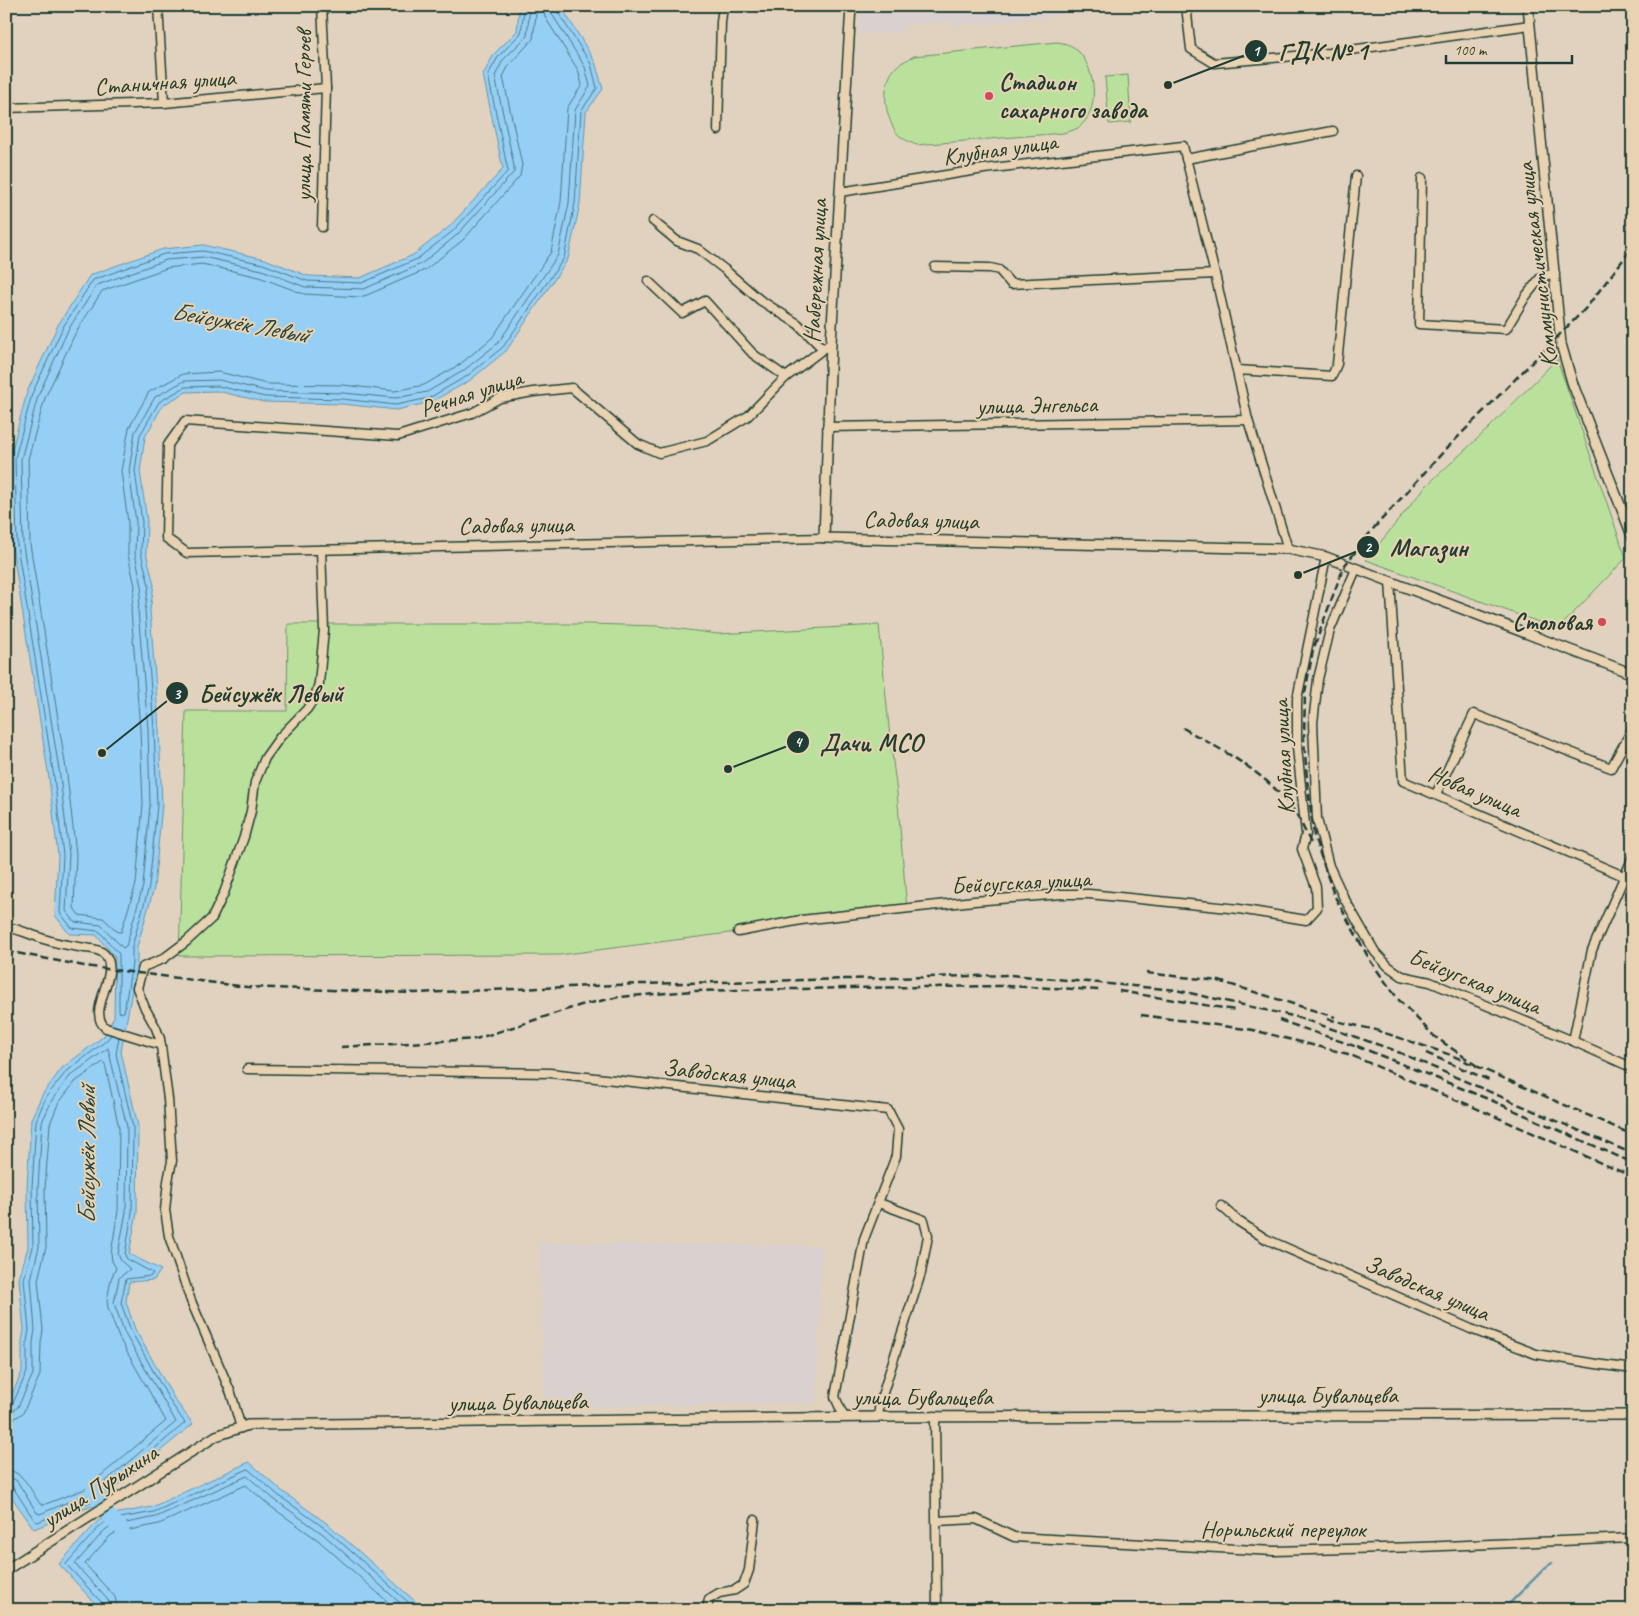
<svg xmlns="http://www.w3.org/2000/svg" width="1639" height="1616" font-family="Caveat,sans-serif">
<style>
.built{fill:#d9d1d0}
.green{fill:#bae19c;stroke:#6c8f68}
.water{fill:#95cff5;stroke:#6695a8}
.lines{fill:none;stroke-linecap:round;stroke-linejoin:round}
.shore{stroke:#4e7781;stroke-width:1}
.stream{stroke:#6695a8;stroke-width:2.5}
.river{stroke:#95cff5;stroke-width:15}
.minor-casing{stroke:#1f3d34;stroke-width:11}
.tertiary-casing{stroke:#1f3d34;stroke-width:12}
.secondary-casing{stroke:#1f3d34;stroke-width:14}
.minor{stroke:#e8d2b1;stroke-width:8}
.tertiary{stroke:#e8d2b1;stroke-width:9}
.secondary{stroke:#e8d2b1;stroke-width:10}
.rail{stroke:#1f3d34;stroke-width:2.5;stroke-dasharray:8 4;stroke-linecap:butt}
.poi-dot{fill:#d1495b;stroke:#e8d2b1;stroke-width:2}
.labels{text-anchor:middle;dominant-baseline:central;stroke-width:4;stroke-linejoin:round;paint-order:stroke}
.street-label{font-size:24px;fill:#1f3d34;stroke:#e8d2b1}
.poi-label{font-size:24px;font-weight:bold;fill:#1f3d34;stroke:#e8d2b1;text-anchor:start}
.water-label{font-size:25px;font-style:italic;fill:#25443e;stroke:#e8d2b1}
.leader{fill:none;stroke:#1f3d34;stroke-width:2}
.callout-dot{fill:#1f3d34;stroke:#e8d2b1;stroke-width:2}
.mark-label{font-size:15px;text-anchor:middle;font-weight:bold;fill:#fff}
.callout-label{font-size:25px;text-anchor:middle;font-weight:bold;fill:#1f3d34;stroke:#e8d2b1;stroke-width:4;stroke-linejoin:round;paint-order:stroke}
</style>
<rect width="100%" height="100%" fill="#e1d2bf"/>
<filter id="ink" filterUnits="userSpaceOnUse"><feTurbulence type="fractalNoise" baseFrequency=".02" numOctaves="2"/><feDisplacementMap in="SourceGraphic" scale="10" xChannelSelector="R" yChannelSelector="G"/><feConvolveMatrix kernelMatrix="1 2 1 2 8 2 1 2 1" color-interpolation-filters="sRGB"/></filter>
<g filter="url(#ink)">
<g class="built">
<path d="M861,6H1096L1058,10V16L954,26L955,21L902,26V32L859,34Z"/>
<path d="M539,1243L822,1246L816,1403L545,1407Z"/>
</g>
<g class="green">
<path d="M1057,42C1065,43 1072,45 1078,51C1096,69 1101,112 1078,128C1074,130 1067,132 1063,133L916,145C910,142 900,138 896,132C884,114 880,83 897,66C902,62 909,59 914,56Z"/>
<path d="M1128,75L1131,122L1109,124L1105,77Z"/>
<path d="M1557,359L1626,558L1558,629L1366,560L1426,486L1490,427Z"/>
<path d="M288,624H589L658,626L718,634L879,625L890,738L897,793L907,910L559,955L179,956L186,711H287Z"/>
</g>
<g class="water">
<path d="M517,6H561L595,62L603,89L586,112L580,204L568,259L506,351L469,381L431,402L397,410L342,404L264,402L217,391L186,392L163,405L145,437L140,471L147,521L146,552L154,585L150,610L159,729L162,805L154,888L137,947V963L121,1052L138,1126L137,1213L129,1254L161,1270L154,1280L129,1282L126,1302L135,1329L175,1400L193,1424L93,1506L72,1513L34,1529L11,1496L6,1484V1426L9,1401L22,1372V1341L24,1330L19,1279L28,1247L27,1188L31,1119L42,1095L62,1068L104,1036L114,1017L115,957L96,935L69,934L55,915L58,856L49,778L12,546L10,457L27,392L58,325L90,275L163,249L203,245L265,259L308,276L360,278L413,255L449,227L503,169L483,75L494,54L517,31L519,10Z"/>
<path d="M249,1462L282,1491L329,1525L425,1610H101L59,1564L98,1521L108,1515L152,1507Z"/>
</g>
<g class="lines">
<g class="shore">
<path d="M523,6L524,10L521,33L498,57L488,75L508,171L453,231L417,259L362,283L307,281L263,264L203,251L164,254L93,280L63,327L32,394L15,458L17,545L54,777L63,855L60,913L72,928L99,931L119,954V1011L120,1013L124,1012L132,963V946L149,887L157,805L154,729L145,610L149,585L141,553L142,522L135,471L140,435L159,402L185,387L218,386L265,397L342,399L396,405L429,398L467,376L503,347L564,258L575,203L581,111L597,88L591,64L557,11V6"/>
<path d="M530,6L527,36L503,60L495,76L514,166V172L457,235L421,264L364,289L305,287L262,270L203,257L166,260L97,285L68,330L38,396L21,459L23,545L60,776L69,854L66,911L75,922L101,925L123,948L126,946L143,886L150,804L148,729L138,610L142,586L135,554L136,522L129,471L135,432L155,397L184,381L219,380L266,391L343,393L396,398L427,392L463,371L498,343L558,255L569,203L575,110L590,86L585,67L552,14L550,6"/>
<path d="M537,6L533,39L509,65L503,77L522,165L520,176L463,240L425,270L367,295L360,297L304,294L259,277L202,264L167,268L102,291L75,334L45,398L28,459L30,544L67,775L76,854L74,908L79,915L103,918L118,932H121L136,884L143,804L140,730L131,610L135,586L128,555V522L121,471L129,428L149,392L183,374L219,372L267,384L343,385L395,391L424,385L459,365L492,338L551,252L561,202L567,108L582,85L578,70L545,17L543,6"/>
<path d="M6,1406L13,1403L27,1372V1342L29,1330L24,1279L33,1247L32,1188L36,1121L46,1097L66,1072L107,1040L111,1035"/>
<path d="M6,1412L13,1411L18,1407L33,1374V1342L35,1330L31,1279L39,1247L38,1188L42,1122L52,1100L70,1076L108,1048L127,1127L126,1212L118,1254L121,1261L130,1269L119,1278L114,1303L125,1334L176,1422L88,1496L68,1502L40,1514L37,1513L17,1481L12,1478L6,1477"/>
<path d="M6,1420L15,1418L23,1413L40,1375L41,1343L43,1330L38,1280L46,1247L45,1188L50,1124L58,1104L75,1082L103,1062L105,1064L119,1128L118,1211L111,1253L112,1261L116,1268L111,1279L107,1300L108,1308L119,1338L166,1421L85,1489L43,1505L40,1504C31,1491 24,1471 6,1470"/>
<path d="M6,1484L12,1486L35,1521L38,1522L70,1508L91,1502L185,1423L171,1403L131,1331L121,1303L126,1279L151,1276L153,1273L127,1259L125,1255L132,1212L133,1127L116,1054L119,1037"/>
<path d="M104,1610L103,1604L66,1564L101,1525L109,1520L154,1512L248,1469L278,1495L326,1529L417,1610"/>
<path d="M111,1610L108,1600L75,1564L105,1530L111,1526L156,1517L247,1476L275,1500L323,1534L408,1610"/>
<path d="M118,1610L115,1597L85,1564L110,1536L115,1533L159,1524L246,1485L270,1506L318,1540L397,1610"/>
</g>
<path class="stream" d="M1495,1610L1501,1605L1509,1604L1546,1567L1552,1563"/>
<path class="river" d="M93,1484C94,1502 110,1518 122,1529"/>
<g class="minor-casing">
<g id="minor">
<path d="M158,6L164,103"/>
<path d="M1186,6L1191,49L1214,63L1329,53L1530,25"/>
<path d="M6,108L164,103L326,88"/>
<path d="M718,130L721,22L723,6"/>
<path d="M1186,159L1333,131"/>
<path d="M1422,178L1419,324L1506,329L1526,296L1541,277L1555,273"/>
<path d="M840,192L984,169L1183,146L1215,274L1248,420L1288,549"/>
<path d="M653,221L677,241L698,249L724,269L760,300L798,324L822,348"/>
<path d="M322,227L326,88L322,6"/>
<path d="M935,267L990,268L999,270L1011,284L1215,274"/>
<path d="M648,281L682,313L705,301L753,354L786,377"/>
<path d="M1237,370L1332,376L1337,364L1356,176"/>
<path d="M827,427L1248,420"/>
<path d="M824,538L187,553L166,538L168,445L185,421L398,436L472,413L500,398L533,392L572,388L638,444L659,453L707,441L748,416L786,377L831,343"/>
<path d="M1356,569L1330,630L1318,679L1313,723L1317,819L1329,866L1344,898L1375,952L1388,966L1402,976L1430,982L1573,1041L1633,1068"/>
<path d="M1390,581L1403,781L1633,880"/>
<path d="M1436,794L1474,714L1611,768L1633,728"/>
<path d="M6,927C20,929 33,936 47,940C59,944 72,946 85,948C92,949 101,949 106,956C120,975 85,1012 106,1028L161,1045"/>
<path d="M738,932L801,920L974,901L1062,894H1089L1239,909L1306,920L1317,908L1316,887L1302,849L1306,834L1297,747V699L1326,557"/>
<path d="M1573,1041L1592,950L1633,857"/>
<path d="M247,1069L550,1073L888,1110L898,1129L896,1156L864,1239L835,1397L844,1417"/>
<path d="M1221,1206L1238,1221L1266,1239L1471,1329L1536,1354L1596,1364L1633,1369"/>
<path d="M935,1416L937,1610"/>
<path d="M878,1417L880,1402L921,1273L928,1236L924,1220L879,1203"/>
<path d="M241,1428L231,1393L191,1301L169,1236L165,1210L168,1181L172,1161L168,1099L160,1039L156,1028L145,1008L137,988L143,967L163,959L187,941L212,918L224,893L244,837L251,811L255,782L265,758L280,737L307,709L315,697L319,683L324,630L321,550"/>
<path d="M937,1521L976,1519L1014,1537L1274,1551L1420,1547L1633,1538"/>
<path d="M707,1610L709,1599L719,1593L735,1590L744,1584L749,1570L755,1520"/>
</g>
</g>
<g class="tertiary-casing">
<g id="tertiary">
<path d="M851,6L831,343L824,538L1288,549L1326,557L1633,674"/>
<path d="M1528,6L1561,344L1572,382L1633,538"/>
<path d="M6,1570L216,1436L248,1425L878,1417L1633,1415"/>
</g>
</g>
<g class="secondary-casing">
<path id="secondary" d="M1633,1415V1418"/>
</g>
<use href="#minor" class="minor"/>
<use href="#tertiary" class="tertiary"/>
<use href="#secondary" class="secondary"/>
<g class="rail">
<path d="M1183,728C1225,752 1272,775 1298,817C1303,826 1307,836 1312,845"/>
<path d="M6,951L84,966L247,987L415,993L642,984L1011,975L1176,990L1297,1017L1391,1049L1633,1154"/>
<path d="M1146,973L1219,981L1335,1017"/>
<path d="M1119,991L1235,1010"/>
<path d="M1141,1015L1253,1030L1348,1054L1467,1105"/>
<path d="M1327,1019L1376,1030L1451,1055L1633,1135"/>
<path d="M1279,1020L1363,1049"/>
<path d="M1357,1046L1493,1101L1633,1163"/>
<path d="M341,1047L476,1039L581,1005L619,997L692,991L848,988L1004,986L1101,990"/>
<path d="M1426,1053L1491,1081"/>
<path d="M1477,1066L1434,1036L1398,999L1371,962L1334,895L1314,836L1307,779L1304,740L1305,693L1313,650L1339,579L1345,565L1373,529L1446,449L1586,308L1633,247"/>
<path d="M1462,1102L1633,1177"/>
</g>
</g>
</g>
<g class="poi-dot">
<circle cx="989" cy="96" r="5"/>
<circle cx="1602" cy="622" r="5"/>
</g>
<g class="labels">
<g class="street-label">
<text transform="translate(165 82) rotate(-4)">Станичная улица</text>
<text transform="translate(303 116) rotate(-90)">улица Памяти Героев</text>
<text transform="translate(1000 149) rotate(-8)">Клубная улица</text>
<text transform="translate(1537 265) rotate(-97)">Коммунистическая улица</text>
<text transform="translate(815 271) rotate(-87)">Набережная улица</text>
<text transform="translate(471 393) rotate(-18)">Речная улица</text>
<text transform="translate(1037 405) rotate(-1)">улица Энгельса</text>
<text transform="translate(921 520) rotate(1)">Садовая улица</text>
<text transform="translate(516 525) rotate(-1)">Садовая улица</text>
<text transform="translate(1283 757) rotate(-93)">Клубная улица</text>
<text transform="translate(1475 791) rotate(23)">Новая улица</text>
<text transform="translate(1021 882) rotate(-3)">Бейсугская улица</text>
<text transform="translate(1475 981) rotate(22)">Бейсугская улица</text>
<text transform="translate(729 1074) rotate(6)">Заводская улица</text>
<text transform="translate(1427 1288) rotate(23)">Заводская улица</text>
<text x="1328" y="1395">улица Бувальцева</text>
<text x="923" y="1397">улица Бувальцева</text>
<text transform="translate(518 1402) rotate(-1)">улица Бувальцева</text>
<text transform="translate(100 1486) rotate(-33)">улица Пурыхина</text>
<text x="1283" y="1529">Норильский переулок</text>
</g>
<g class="poi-label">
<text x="999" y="82">Стадион<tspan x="999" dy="28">сахарного завода</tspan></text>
<text x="1592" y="622" text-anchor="end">Столовая</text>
</g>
<g class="water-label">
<text transform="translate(240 323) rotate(10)">Бейсужёк Левый</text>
<text transform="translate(87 1155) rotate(-90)">Бейсужёк Левый</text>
</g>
</g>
<path class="leader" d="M1168 85L1256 51M1298 575L1368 547M102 753L177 693M728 769L798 742"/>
<g class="callout-dot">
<circle cx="1168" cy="85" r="5"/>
<circle cx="1298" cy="575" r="5"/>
<circle cx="102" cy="753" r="5"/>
<circle cx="728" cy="769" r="5"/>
<circle cx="1256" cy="51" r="12"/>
<circle cx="1368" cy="547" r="12"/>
<circle cx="177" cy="693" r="12"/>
<circle cx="798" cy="742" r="12"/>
</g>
<g class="mark-label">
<text x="1256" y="56">1</text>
<text x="1368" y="552">2</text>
<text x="177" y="699">3</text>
<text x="798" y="747">4</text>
</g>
<g class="callout-label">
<text x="1323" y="60">ГДК № 1</text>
<text x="1429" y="556">Магазин</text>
<text x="271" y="702">Бейсужёк Левый</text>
<text x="871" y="751">Дачи МСО</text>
</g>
<rect width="1639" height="1616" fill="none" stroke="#e8d2b1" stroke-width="25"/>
<rect x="12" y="12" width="1614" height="1591" fill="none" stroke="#1f3d34" stroke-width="2" filter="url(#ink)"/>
<path d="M1446 55v8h126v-8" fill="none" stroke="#1f3d34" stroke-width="2.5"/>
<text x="1454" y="55" font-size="15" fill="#1f3d34" stroke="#e8d2b1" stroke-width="4" paint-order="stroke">100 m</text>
</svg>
